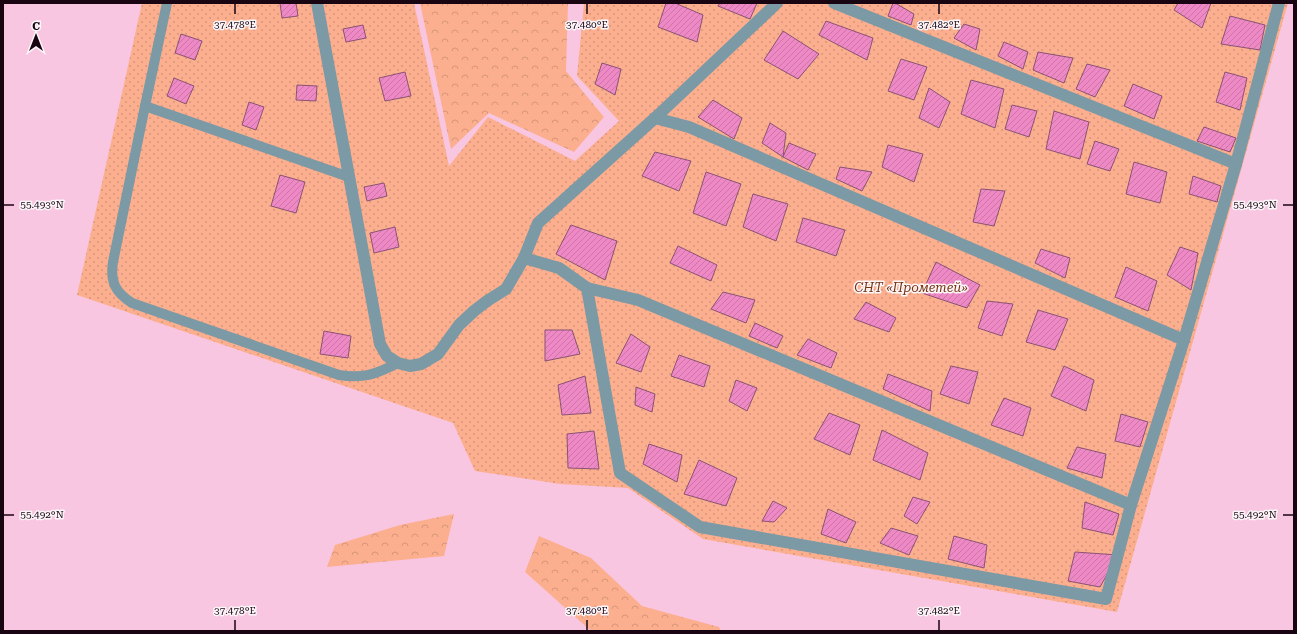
<svg xmlns="http://www.w3.org/2000/svg" width="1297" height="634" font-family="'Roboto Serif',serif">
<style>
.forest{fill:url(#forest-crowns)}
.garden{fill:url(#garden-dots)}
.building{fill:url(#building-hatch);stroke:#8a5273}
.lines{fill:none;stroke-linecap:round;stroke-linejoin:round}
.service{stroke:#7b9aa6;stroke-width:10}
.minor{stroke:#7b9aa6;stroke-width:12}
.ticks{fill:none;stroke:#190511;stroke-width:1.5}
.labels{text-anchor:middle;dominant-baseline:central;stroke-width:3;stroke-linejoin:round;paint-order:stroke}
.park-label{font-size:13px;font-style:italic;fill:#783513;stroke:#fcf6f9}
.ticks-label{font-size:10px;text-anchor:middle;fill:#190511;stroke:#fcf6f9;stroke-width:3;stroke-linejoin:round;paint-order:stroke}
</style>
<defs>
<pattern id="forest-crowns" width="20" height="18" patternUnits="userSpaceOnUse"><rect width="20" height="18" fill="#fcaf8e"/><path d="M2 6a3 3 0 1 1 6 0M12 15a3 3 0 1 1 6 0" fill="none" stroke="#d79579"/></pattern>
<pattern id="garden-dots" width="8" height="8" patternUnits="userSpaceOnUse"><rect width="8" height="8" fill="#fcaf8e"/><path d="M2 2h.1M6 6h.1" fill="none" stroke="#d79579" stroke-width="1.8" stroke-linecap="round"/></pattern>
<pattern id="building-hatch" width="6" height="6" patternUnits="userSpaceOnUse"><rect width="6" height="6" fill="#ef89c5"/><path d="M-1 1l2-2M0 6l6-6M5 7l2-2" fill="none" stroke="#cc75a8"/></pattern>
</defs>
<rect width="100%" height="100%" fill="#f9c6e2"/>
<g class="forest">
<path d="M420,3H568L566,71L604,117L574,152L489,113L451,149Z"/>
<path d="M454,514L444,556L327,567L335,545L400,525Z"/>
<path d="M539,536L591,558L642,606L719,627L721,631H591L525,572Z"/>
</g>
<path class="garden" d="M142,3H414L449,166L488,117L575,161L619,121L577,76L584,3H1288L1117,612L703,539L628,488L560,484L475,471L453,423L77,295Z"/>
<g class="building">
<path d="M280,3H296L298,16L282,18Z"/>
<path d="M666,3H675L703,15L697,42L658,27Z"/>
<path d="M720,3H757L750,19L718,6Z"/>
<path d="M893,3H895L914,14L911,25L888,16Z"/>
<path d="M1178,3H1211L1202,28L1174,10Z"/>
<path d="M1230,16L1265,25L1260,50L1221,44Z"/>
<path d="M826,21L873,38L867,60L819,35Z"/>
<path d="M964,24L980,29L976,50L954,38Z"/>
<path d="M363,25L366,38L346,42L343,29Z"/>
<path d="M783,31L819,54L798,79L764,60Z"/>
<path d="M181,34L202,41L195,60L175,53Z"/>
<path d="M1004,42L1028,52L1023,69L998,56Z"/>
<path d="M1038,52L1073,58L1064,83L1033,70Z"/>
<path d="M901,59L927,67L914,100L888,91Z"/>
<path d="M602,63L621,69L615,95L595,84Z"/>
<path d="M1087,64L1110,70L1095,97L1076,89Z"/>
<path d="M405,72L411,96L385,101L379,78Z"/>
<path d="M1225,72L1247,78L1240,110L1216,102Z"/>
<path d="M174,78L194,86L186,104L167,96Z"/>
<path d="M971,80L1004,89L995,128L961,114Z"/>
<path d="M1133,84L1162,96L1154,119L1124,106Z"/>
<path d="M297,85L317,86L316,101L296,100Z"/>
<path d="M929,88L950,102L939,128L919,118Z"/>
<path d="M713,100L742,118L734,139L698,117Z"/>
<path d="M249,102L264,107L256,130L242,125Z"/>
<path d="M1012,105L1037,111L1029,137L1005,129Z"/>
<path d="M1054,111L1089,122L1080,159L1046,149Z"/>
<path d="M770,123L786,133L783,157L762,143Z"/>
<path d="M1204,127L1236,138L1230,152L1197,141Z"/>
<path d="M1095,141L1119,149L1110,171L1087,164Z"/>
<path d="M789,143L816,154L808,170L783,157Z"/>
<path d="M888,145L923,154L914,182L882,167Z"/>
<path d="M655,152L691,161L679,191L642,176Z"/>
<path d="M1134,162L1167,172L1160,203L1126,194Z"/>
<path d="M840,167L872,172L862,191L836,179Z"/>
<path d="M706,172L741,184L726,226L693,213Z"/>
<path d="M280,175L305,182L296,213L271,206Z"/>
<path d="M1193,176L1221,186L1217,202L1189,194Z"/>
<path d="M384,183L387,196L367,201L364,187Z"/>
<path d="M981,189L1005,191L994,226L973,222Z"/>
<path d="M753,194L788,204L776,241L743,227Z"/>
<path d="M803,218L845,230L836,256L796,242Z"/>
<path d="M571,225L617,241L605,280L556,254Z"/>
<path d="M395,227L399,247L374,253L370,233Z"/>
<path d="M678,246L717,265L711,281L670,263Z"/>
<path d="M1180,247L1198,253L1191,290L1167,275Z"/>
<path d="M1041,249L1070,258L1065,278L1035,263Z"/>
<path d="M936,262L980,285L967,308L922,293Z"/>
<path d="M1126,267L1157,281L1148,311L1115,297Z"/>
<path d="M723,292L755,300L746,323L711,309Z"/>
<path d="M987,301L1013,304L1002,336L978,328Z"/>
<path d="M866,302L896,318L889,332L854,319Z"/>
<path d="M1038,310L1068,319L1055,350L1026,342Z"/>
<path d="M755,323L783,336L777,348L749,336Z"/>
<path d="M545,330H572L580,354L545,361Z"/>
<path d="M324,331L351,336L348,358L320,354Z"/>
<path d="M631,334L650,347L641,372L616,363Z"/>
<path d="M808,339L837,353L831,368L797,355Z"/>
<path d="M679,355L710,366L704,387L671,376Z"/>
<path d="M951,366L978,372L969,404L940,394Z"/>
<path d="M1064,366L1094,380L1086,411L1051,396Z"/>
<path d="M888,374L932,391L930,411L883,389Z"/>
<path d="M585,376L591,413L562,415L558,385Z"/>
<path d="M736,380L757,388L747,411L729,401Z"/>
<path d="M636,387L655,394L652,412L635,405Z"/>
<path d="M1004,398L1031,408L1023,436L991,425Z"/>
<path d="M829,413L860,425L850,455L814,439Z"/>
<path d="M1121,414L1148,422L1140,447L1115,441Z"/>
<path d="M882,430L928,453L920,480L873,460Z"/>
<path d="M594,431L599,469L568,468L567,434Z"/>
<path d="M649,444L682,455L677,482L643,464Z"/>
<path d="M1077,447L1106,454L1102,478L1067,468Z"/>
<path d="M699,460L737,478L726,506L684,494Z"/>
<path d="M913,497L930,502L917,524L904,516Z"/>
<path d="M773,501L787,508L774,522L762,521Z"/>
<path d="M1085,502L1119,514L1113,535L1082,528Z"/>
<path d="M828,509L856,522L846,543L821,534Z"/>
<path d="M891,528L918,536L909,555L880,543Z"/>
<path d="M954,536L987,545L984,568L948,559Z"/>
<path d="M1075,552L1118,555L1100,587L1068,581Z"/>
</g>
<g class="lines">
<g class="service">
<path d="M145,106L167,3"/>
<path d="M349,177L145,106L113,262C110,282 115,292 132,303L339,375C364,379 376,374 398,363"/>
</g>
<g class="minor">
<path d="M317,3L380,344L387,356L398,363L410,366L421,364L438,354L459,325L474,311L487,301L506,289L524,258L538,223L655,118L777,3"/>
<path d="M834,3L1236,164"/>
<path d="M655,118L689,127L1184,340"/>
<path d="M524,258L559,268L587,288L620,473L700,527L1106,599L1131,505L1184,340L1236,164L1279,3"/>
<path d="M587,288L638,300L1131,505"/>
</g>
</g>
<path class="ticks" d="M235,4V14M587,4V14M939,4V14M4,205H14M1283,205H1293M4,515H14M1283,515H1293M235,620V630M587,620V630M939,620V630"/>
<g class="labels">
<g class="park-label">
<text x="911" y="287">СНТ «Прометей»</text>
</g>
</g>
<g class="ticks-label">
<text x="235" y="28">37.478°E</text>
<text x="587" y="28">37.480°E</text>
<text x="939" y="28">37.482°E</text>
<text x="42" y="208">55.493°N</text>
<text x="1255" y="208">55.493°N</text>
<text x="42" y="518">55.492°N</text>
<text x="1255" y="518">55.492°N</text>
<text x="235" y="614">37.478°E</text>
<text x="587" y="614">37.480°E</text>
<text x="939" y="614">37.482°E</text>
</g>
<rect width="1297" height="634" fill="none" stroke="#190511" stroke-width="8"/>
<g transform="translate(36 36)" stroke="#fcf6f9" stroke-width="3" paint-order="stroke">
<path d="M0-3L7 15L0 10L-7 15Z" fill="#190511"/>
<text y="-6" font-size="11" font-weight="bold" text-anchor="middle" fill="#190511">С</text>
</g>
</svg>
